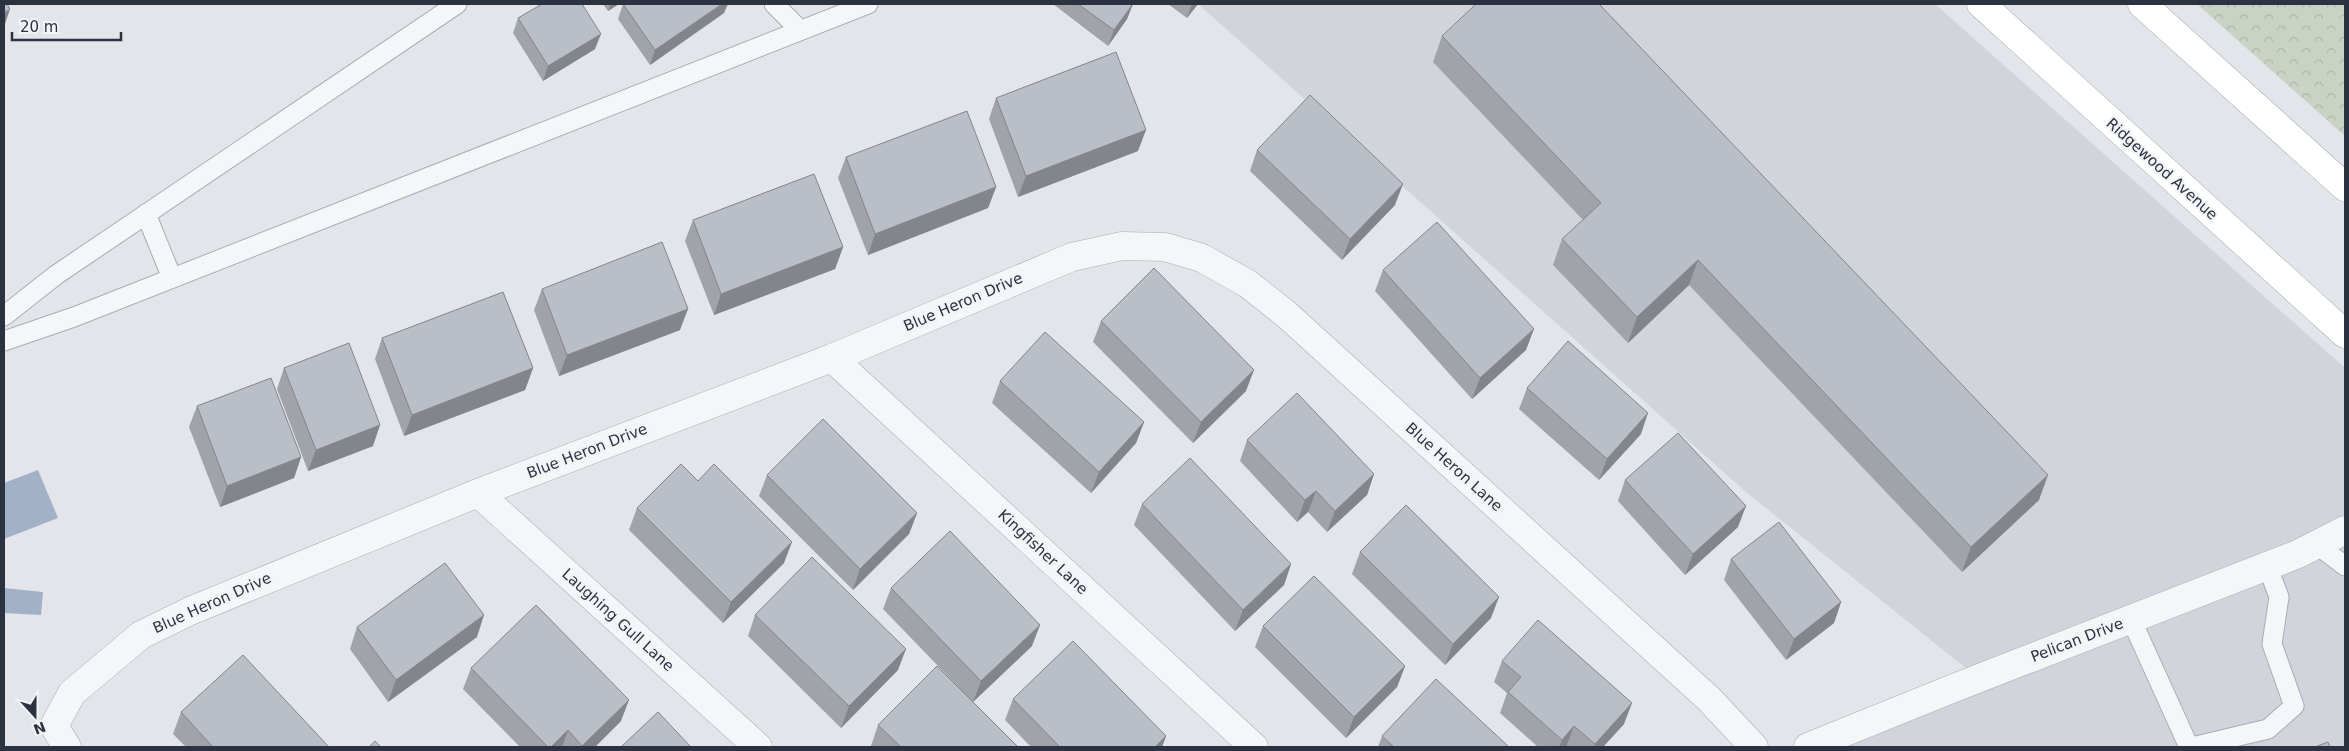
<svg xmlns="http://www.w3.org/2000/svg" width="2349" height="751" font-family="'DejaVu Sans',sans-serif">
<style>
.built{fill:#d1d4db}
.forest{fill:url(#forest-crowns)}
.water{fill:#a1b2c6}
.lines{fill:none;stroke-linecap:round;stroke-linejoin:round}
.lane-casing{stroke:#a8acb4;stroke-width:21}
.street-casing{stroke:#a8acb4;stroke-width:29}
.primary-casing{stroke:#a3a9b4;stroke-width:29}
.lane{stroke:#f5f6f8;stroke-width:19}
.street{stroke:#f5f6f8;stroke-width:28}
.primary{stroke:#fff;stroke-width:28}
.wall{fill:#a0a3aa}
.shaded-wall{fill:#82858b}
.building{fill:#babec6;stroke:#82858b}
.labels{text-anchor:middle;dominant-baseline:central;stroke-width:4.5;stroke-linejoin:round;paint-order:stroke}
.street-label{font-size:15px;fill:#2c3340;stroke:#f2f4f7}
</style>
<defs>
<pattern id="forest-crowns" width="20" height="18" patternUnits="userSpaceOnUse" patternTransform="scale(1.25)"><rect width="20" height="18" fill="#c8d3c5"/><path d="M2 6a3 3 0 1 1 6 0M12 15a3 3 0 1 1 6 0" fill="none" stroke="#acb6aa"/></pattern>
</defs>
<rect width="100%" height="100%" fill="#e3e5ea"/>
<path class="built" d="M1198,4H1935L2345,368V747H1832L1983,682L1747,493Z"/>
<path class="forest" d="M2197,4H2345V136Z"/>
<g class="water">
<path d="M38,470L58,518L4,539V483Z"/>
<path d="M4,588L43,592L41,615L4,613Z"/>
</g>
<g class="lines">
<g class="lane-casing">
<g id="lane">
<path d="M774,4L800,30"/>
<path d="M146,214L172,278"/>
<path d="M4,316L56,275L457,4"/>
<path d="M4,341L74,317L868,4"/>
<path d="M2316,544L2345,566"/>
<path d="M2131,619L2189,747"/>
<path d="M2192,747L2268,729L2294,706L2272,644L2279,597L2267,565"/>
</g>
</g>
<g class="street-casing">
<g id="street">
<path d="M832,358L1254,747"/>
<path d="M478,493L758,747"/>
<path d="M67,747L54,726L72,693L141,635L190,611L478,493L832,358L1072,257L1122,246L1165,247L1202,258L1248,284L1286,314L1709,699L1754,747"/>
<path d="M1808,747L1954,688L2298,554L2345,530"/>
</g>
</g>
<g class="primary-casing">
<g id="primary">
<path d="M1981,4L2345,334"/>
<path d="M2142,4L2345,187"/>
</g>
</g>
<use href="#lane" class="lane"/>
<use href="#street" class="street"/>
<use href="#primary" class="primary"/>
</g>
<g class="wall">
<path d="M603,4H619L608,11Z"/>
<path d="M623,4L724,13L650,65L618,19Z"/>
<path d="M1053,4H1132L1127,19L1108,46Z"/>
<path d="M1168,4H1198L1187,18Z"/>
<path d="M518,18L595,49L543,81L513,33Z"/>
<path d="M1442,36L2039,500L1962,572L1689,285L1628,343L1553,265L1562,239L1583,220L1433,62Z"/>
<path d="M996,98L1138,151L1018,197L989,119Z"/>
<path d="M1257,150L1395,205L1342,260L1250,171Z"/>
<path d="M846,157L996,187L988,208L868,255L838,178Z"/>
<path d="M693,220L843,247L835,269L714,315L685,241Z"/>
<path d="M1383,270L1526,350L1472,399L1375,291Z"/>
<path d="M542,289L680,330L559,376L534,310Z"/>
<path d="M1101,321L1246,391L1193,443L1093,342Z"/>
<path d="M382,338L533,368L525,390L404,436L375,359Z"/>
<path d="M284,368L373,446L308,471L277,389Z"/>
<path d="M1000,381L1144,422L1136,443L1091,493L992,403Z"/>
<path d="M1527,388L1641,434L1599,480L1519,409Z"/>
<path d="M197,406L301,457L294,478L220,507L189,427Z"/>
<path d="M1247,440L1374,474L1367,495L1327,532L1308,512L1297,522L1240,461Z"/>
<path d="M767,475L917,513L909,534L853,590L759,496Z"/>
<path d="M1625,480L1738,527L1685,575L1618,501Z"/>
<path d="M1142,504L1291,564L1284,585L1235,631L1134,525Z"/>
<path d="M637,508L784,563L723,623L629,530Z"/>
<path d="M1360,552L1491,618L1445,665L1352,574Z"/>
<path d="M1731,559L1841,602L1834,623L1786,660L1724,580Z"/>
<path d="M891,588L1032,646L973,702L1018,747H872L871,746L878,725L970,699L883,609Z"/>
<path d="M755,615L898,670L841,728L748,636Z"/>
<path d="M1263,626L1405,666L1397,687L1346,738L1255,647Z"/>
<path d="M357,627L477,637L388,702L350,649Z"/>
<path d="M1502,661L1624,724L1603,747H1538L1500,713L1507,693L1494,682Z"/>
<path d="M471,668L621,721L595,747H520L463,689Z"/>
<path d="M1013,699L1166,736L1162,747H1031L1005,720Z"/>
<path d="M181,712L329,747H186L173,734Z"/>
<path d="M1382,736L1509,747H1378Z"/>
</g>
<g class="shaded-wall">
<path d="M611,4H619L608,11Z"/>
<path d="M722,4H728L724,13L650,65L655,50Z"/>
<path d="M1133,4L1127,19L1108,46L1114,30Z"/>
<path d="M1192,4H1198L1187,18Z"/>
<path d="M10,9L4,27V13Z"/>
<path d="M601,34L595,49L543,81L548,66Z"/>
<path d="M1146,130L1138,151L1018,197L1026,176Z"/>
<path d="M1403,184L1395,205L1342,260L1350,239Z"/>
<path d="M996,187L988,208L868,255L875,234Z"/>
<path d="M843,247L835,269L714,315L721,294Z"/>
<path d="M1698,260L1689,285L1628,343L1637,317Z"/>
<path d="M688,309L680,330L559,376L567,355Z"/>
<path d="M1534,329L1526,350L1472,399L1480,378Z"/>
<path d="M533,368L525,390L404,436L412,415Z"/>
<path d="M1254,370L1246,391L1193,443L1201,422Z"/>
<path d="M1648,413L1641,434L1599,480L1607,459Z"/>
<path d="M1144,422L1136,443L1091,493L1099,472Z"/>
<path d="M380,425L373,446L308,471L316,450Z"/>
<path d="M301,457L294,478L220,507L227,486Z"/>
<path d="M1374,474L1367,495L1327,532L1335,511Z"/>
<path d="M2048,475L2039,500L1962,572L1971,547Z"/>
<path d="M1316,491L1308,512L1297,522L1305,500Z"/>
<path d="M1746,506L1738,527L1685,575L1693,554Z"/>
<path d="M917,513L909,534L853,590L860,569Z"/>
<path d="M792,542L784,563L723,623L731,602Z"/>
<path d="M1291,564L1284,585L1235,631L1243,610Z"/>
<path d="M1499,597L1491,618L1445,665L1453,644Z"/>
<path d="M1841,602L1834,623L1786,660L1794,639Z"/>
<path d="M484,615L477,637L388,702L396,680Z"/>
<path d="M1040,625L1032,646L973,702L981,681Z"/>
<path d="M906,649L898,670L841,728L849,706Z"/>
<path d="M1405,666L1397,687L1346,738L1354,717Z"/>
<path d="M629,700L621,721L595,747H582V746Z"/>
<path d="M1632,703L1624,724L1603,747H1594L1595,744Z"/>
<path d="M1574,726L1566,747H1559L1562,740Z"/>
<path d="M568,730L562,747H551Z"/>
<path d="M1166,736L1162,747H1155Z"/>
</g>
<g class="building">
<path d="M4,4H7L10,9L4,13Z"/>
<path d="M542,4H582L601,34L548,66L518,18Z"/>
<path d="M623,4H722L655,50Z"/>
<path d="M1078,4H1133L1114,30Z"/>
<path d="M1476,4H1599L2048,475L1971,547L1698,260L1637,317L1562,239L1601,203L1442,36Z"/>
<path d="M1116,52L1146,130L1026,176L996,98Z"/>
<path d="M1310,95L1403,184L1350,239L1257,150Z"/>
<path d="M967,111L996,187L875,234L846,157Z"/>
<path d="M814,174L843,247L721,294L693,220Z"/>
<path d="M1437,222L1534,329L1480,378L1383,270Z"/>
<path d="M662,242L688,309L567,355L542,289Z"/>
<path d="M1154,268L1254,370L1201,422L1101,321Z"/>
<path d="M503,292L533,368L412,415L382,338Z"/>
<path d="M1045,332L1144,422L1099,472L1000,381Z"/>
<path d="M1568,341L1648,413L1607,459L1527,388Z"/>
<path d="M349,343L380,425L316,450L284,368Z"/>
<path d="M271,378L301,457L227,486L197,406Z"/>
<path d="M1297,393L1374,474L1335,511L1316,491L1305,500L1247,440Z"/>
<path d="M823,419L917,513L860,569L767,475Z"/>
<path d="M1678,433L1746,506L1693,554L1625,480Z"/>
<path d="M1190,458L1291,564L1243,610L1142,504Z"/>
<path d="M681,464L698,481L714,464L792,542L731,602L637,508Z"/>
<path d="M1406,505L1499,597L1453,644L1360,552Z"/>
<path d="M1779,522L1841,602L1794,639L1731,559Z"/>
<path d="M950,531L1040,625L981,681L891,588Z"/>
<path d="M812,557L906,649L849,706L755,615Z"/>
<path d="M445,563L484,615L396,680L357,627Z"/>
<path d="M1314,576L1405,666L1354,717L1263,626Z"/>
<path d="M536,605L629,700L582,746L568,730L551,747H548L471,668Z"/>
<path d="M1538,620L1632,703L1595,744L1574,726L1562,740L1508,692L1521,677L1502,661Z"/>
<path d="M1073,641L1166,736L1155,747H1060L1013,699Z"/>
<path d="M243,655L329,747H213L181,712Z"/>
<path d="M937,666L1018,747H901L878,725Z"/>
<path d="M1436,679L1509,747H1394L1382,736Z"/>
<path d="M658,712L691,747H621Z"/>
<path d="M375,741L381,747H369Z"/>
<path d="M2328,742L2330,747H2315Z"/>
</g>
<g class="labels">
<g class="street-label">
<text transform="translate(2162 169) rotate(42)">Ridgewood Avenue</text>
<text transform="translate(963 302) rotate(-23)">Blue Heron Drive</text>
<text transform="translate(587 451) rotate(-21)">Blue Heron Drive</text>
<text transform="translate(1454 467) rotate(42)">Blue Heron Lane</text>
<text transform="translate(1043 552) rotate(43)">Kingfisher Lane</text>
<text transform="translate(212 603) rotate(-24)">Blue Heron Drive</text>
<text transform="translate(618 620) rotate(42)">Laughing Gull Lane</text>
<text transform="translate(2077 640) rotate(-21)">Pelican Drive</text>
</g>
</g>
<rect width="2349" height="751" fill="none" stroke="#2c3340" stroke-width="10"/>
<g transform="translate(35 716) rotate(159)" stroke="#f2f4f7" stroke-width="4" paint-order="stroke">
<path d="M0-4L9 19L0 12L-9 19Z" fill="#2c3340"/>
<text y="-8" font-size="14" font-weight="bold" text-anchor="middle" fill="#2c3340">N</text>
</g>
<path d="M12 32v8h109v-8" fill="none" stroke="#2c3340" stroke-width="2.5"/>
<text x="20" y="32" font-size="15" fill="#2c3340" stroke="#f2f4f7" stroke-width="4" paint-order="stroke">20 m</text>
</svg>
